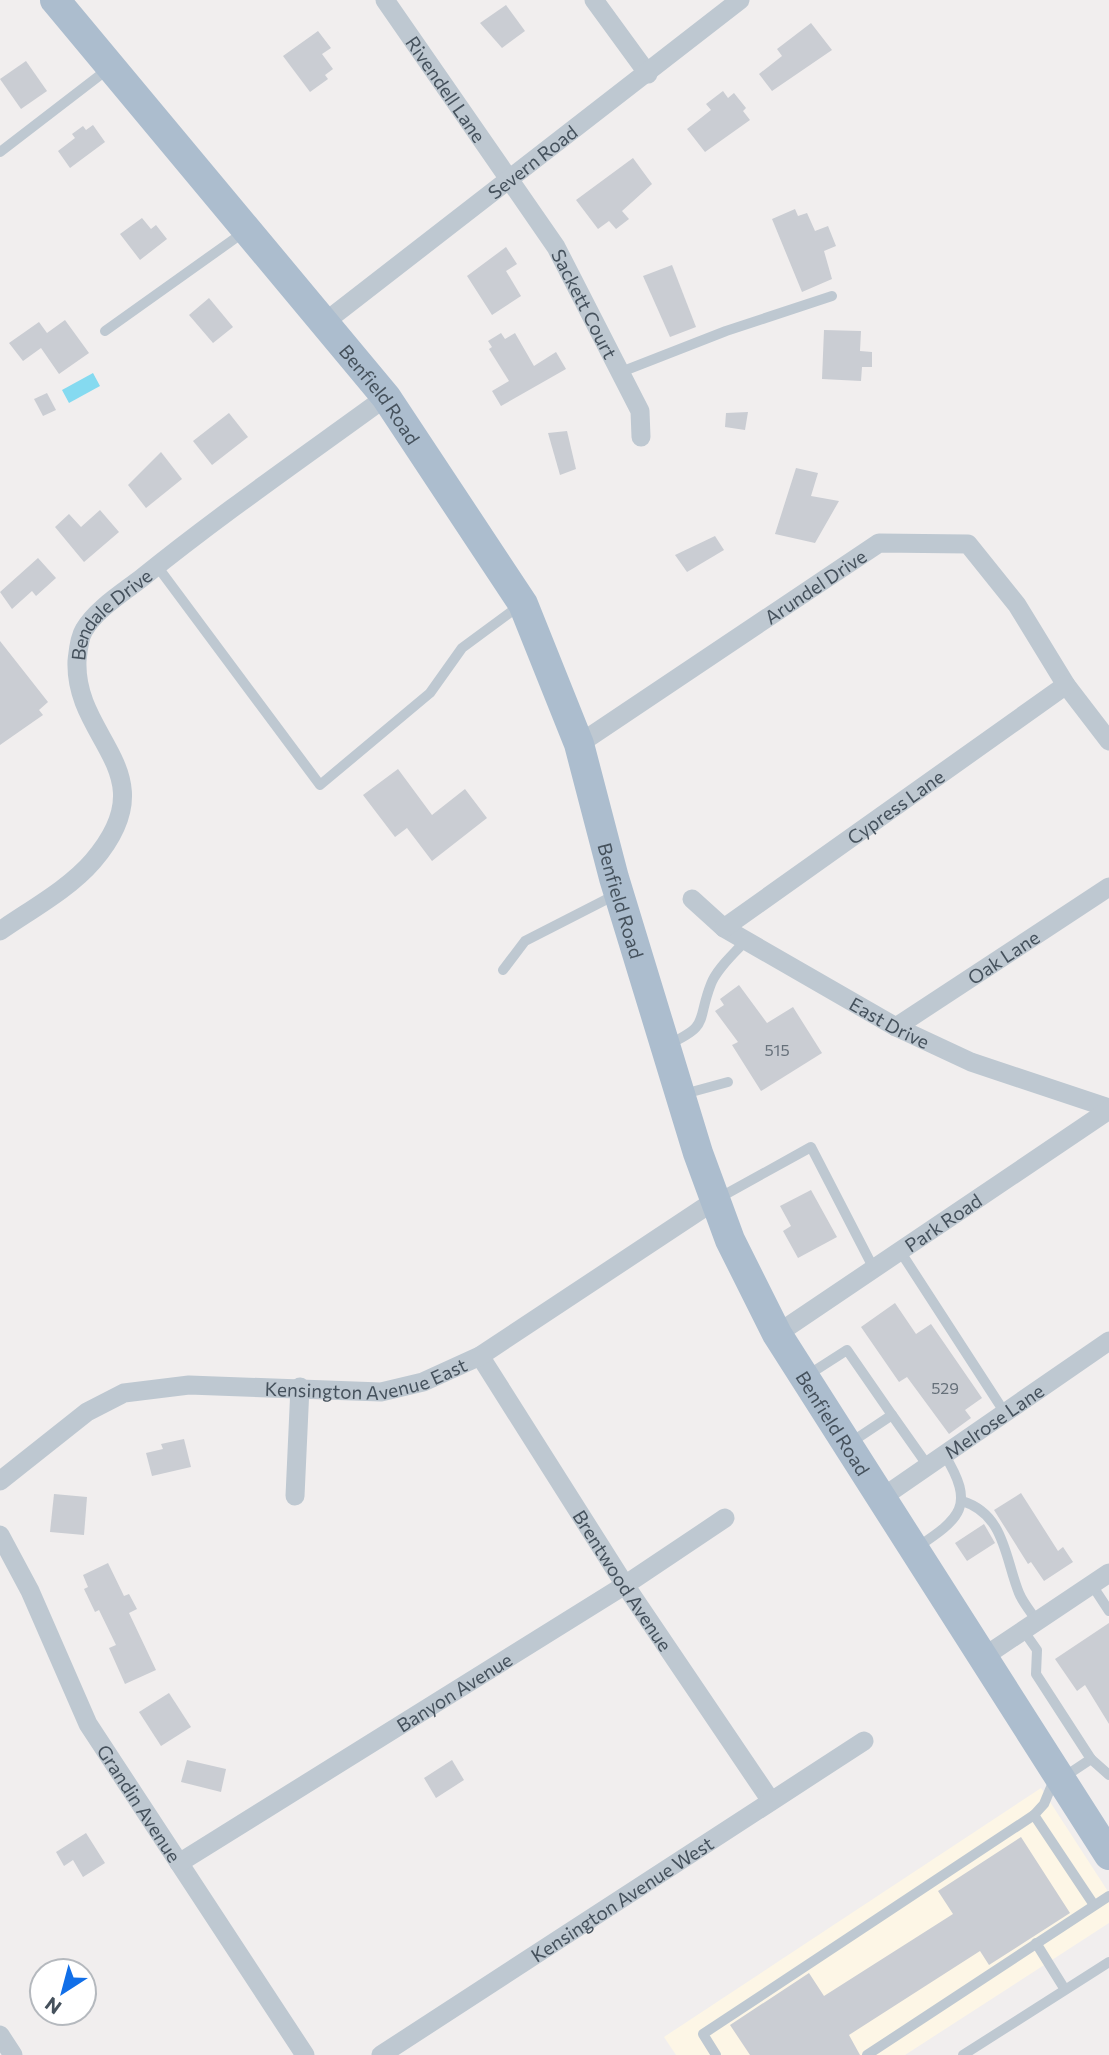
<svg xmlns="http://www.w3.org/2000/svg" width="1109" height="2055" font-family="Commissioner,sans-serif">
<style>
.commercial{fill:#fdf6e6}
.water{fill:#85daf0}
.building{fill:#cacdd3}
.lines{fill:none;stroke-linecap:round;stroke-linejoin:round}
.lane{stroke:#bec8d1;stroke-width:10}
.street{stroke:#bec8d1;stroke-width:19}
.primary{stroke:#acbdce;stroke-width:30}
.labels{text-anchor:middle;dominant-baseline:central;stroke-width:5;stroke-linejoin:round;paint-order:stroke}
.number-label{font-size:16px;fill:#66707a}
.street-label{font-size:19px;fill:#45515c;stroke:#fff}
</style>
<rect width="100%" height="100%" fill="#f1eeee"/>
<path class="commercial" d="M1041,1788L1109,1893V1923L905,2055H676L664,2037Z"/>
<path class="water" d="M93,373L100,386L69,403L62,390Z"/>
<g class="building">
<path d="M506,5L525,31L502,48L480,23Z"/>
<path d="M811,23L832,50L772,91L759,74L782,56L777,49Z"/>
<path d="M318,31L331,48L322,54L333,69L325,75L328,79L310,92L283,56Z"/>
<path d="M26,61L47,91L21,109L0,79Z"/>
<path d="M723,91L728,98L734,93L746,108L743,111L750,120L705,152L687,129L711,110L706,104Z"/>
<path d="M93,125L105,142L70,168L58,151L75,138L72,134L83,126L86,130Z"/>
<path d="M633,158L652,184L622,211L629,219L616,229L609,221L598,229L576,200Z"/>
<path d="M795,209L798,216L807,213L815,231L828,226L836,246L824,251L832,279L802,292L772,219Z"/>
<path d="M142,218L151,229L156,225L167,239L140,260L120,234Z"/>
<path d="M506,247L517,264L506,271L521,296L492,315L467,276Z"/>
<path d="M672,265L696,327L670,337L643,276Z"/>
<path d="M209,298L233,327L213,343L189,315Z"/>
<path d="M65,320L89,353L59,374L41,348L23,361L9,343L39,322L47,333Z"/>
<path d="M824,330L861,331L860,351L872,352V367H862L861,381L822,379Z"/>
<path d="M501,333L505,339L515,333L534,366L556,352L566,369L501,406L492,391L509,381L489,349L492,347L488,341Z"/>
<path d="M47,393L56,410L43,416L34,399Z"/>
<path d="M748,412L745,430L725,427L726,413Z"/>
<path d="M229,413L248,437L212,465L193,441Z"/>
<path d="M567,431L576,469L560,475L548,433Z"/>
<path d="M161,452L182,479L146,508L128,485Z"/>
<path d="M796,468L818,473L811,496L839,501L815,543L775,534Z"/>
<path d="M100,510L119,532L84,562L55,527L69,514L81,527Z"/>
<path d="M715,536L724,550L687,572L675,555Z"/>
<path d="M38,558L56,578L36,596L32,591L12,609L0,592Z"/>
<path d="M0,641L48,702L39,710L43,715L0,745Z"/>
<path d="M398,769L432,815L465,789L487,818L432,861L407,828L395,837L363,795Z"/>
<path d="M739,985L767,1023L793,1007L822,1053L761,1091L732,1045L738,1042L715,1011L724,1005L720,999Z"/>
<path d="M811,1190L837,1237L798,1258L783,1231L791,1226L780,1206Z"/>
<path d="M895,1303L916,1334L931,1324L982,1398L965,1410L971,1418L949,1434L907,1377L899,1382L861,1327Z"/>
<path d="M184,1439L191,1467L152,1476L146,1453L163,1449L161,1444Z"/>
<path d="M1021,1493L1058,1551L1063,1547L1073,1562L1044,1581L1031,1562L1028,1564L994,1510Z"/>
<path d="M54,1494L87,1497L84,1535L50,1532Z"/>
<path d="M984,1524L995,1543L967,1561L955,1543Z"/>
<path d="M108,1563L124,1596L129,1594L137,1609L129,1613L156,1670L125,1684L109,1648L116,1645L99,1610L95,1612L84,1589L88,1587L83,1575Z"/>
<path d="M1109,1623V1724L1085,1685L1077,1691L1055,1659Z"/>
<path d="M169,1693L191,1727L161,1746L139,1712Z"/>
<path d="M187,1760L226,1769L221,1792L181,1782Z"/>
<path d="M452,1760L464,1780L436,1798L424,1778Z"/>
<path d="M86,1833L105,1863L83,1877L73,1860L64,1866L56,1852Z"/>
<path d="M1021,1837L1070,1913L989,1965L980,1951L849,2035L860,2055H750L730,2025L809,1973L824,1996L953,1914L938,1891Z"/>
</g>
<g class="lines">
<g class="lane">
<path d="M0,152L108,69"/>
<path d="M105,331L244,232"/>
<path d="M621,372L726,331L832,296"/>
<path d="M157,566L320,785L430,693L462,648L519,606"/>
<path d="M503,970L525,941L615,895"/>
<path d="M667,1045C711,1025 696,1022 711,984C717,968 735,953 745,941"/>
<path d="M684,1094L728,1082"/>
<path d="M717,1199L811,1147L874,1269"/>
<path d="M900,1251L1005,1413"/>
<path d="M808,1375L847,1350L892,1415"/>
<path d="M850,1443L892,1415L928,1466"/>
<path d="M962,1501C1005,1514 1005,1559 1019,1593C1023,1603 1031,1612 1037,1621"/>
<path d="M916,1548C961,1518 976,1506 944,1454"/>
<path d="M1092,1585L1109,1611"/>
<path d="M1023,1630L1037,1650L1036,1674L1091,1759L1064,1777"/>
<path d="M1091,1759L1109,1775"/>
<path d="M1034,1815L1044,1804L1054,1780"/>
<path d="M1036,1943L1064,1988"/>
<path d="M716,2055L703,2034L1034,1815L1094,1905"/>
<path d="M867,2055L1109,1896"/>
<path d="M963,2055L1109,1962"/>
</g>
<g class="street">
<path id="s1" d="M385,0L556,247L640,411L641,437"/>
<path d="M594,0L648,74"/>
<path id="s2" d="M325,322L740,0"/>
<path id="s3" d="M579,744L879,543L968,544L1017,605L1066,685L1109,741"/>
<path id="s4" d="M692,899L724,928L896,1027L971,1062L1109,1108"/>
<path id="s5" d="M724,928L1066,685"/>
<path id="s6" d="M0,931C30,910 69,889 93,861C169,772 74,741 77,661C78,652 79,638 84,630C96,609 124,592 143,577C221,514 305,456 386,397"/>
<path id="s7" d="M896,1027L1109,887"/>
<path id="s8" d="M777,1334L1109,1110"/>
<path id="s9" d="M480,1356L625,1585L771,1801"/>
<path id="s10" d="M0,1481L87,1412L124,1393L189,1385L381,1392L423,1382L480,1356L714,1201"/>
<path d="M295,1496L300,1387"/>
<path id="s11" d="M880,1499L1109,1341"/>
<path id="s12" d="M0,1535L30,1591L88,1724L305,2055"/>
<path d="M982,1658L1109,1573"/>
<path id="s13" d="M179,1863L625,1585L725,1518"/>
<path d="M0,2035L13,2055"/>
<path id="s14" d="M381,2055L864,1741"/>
</g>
<path class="primary" id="s15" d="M55,0L386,397L523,604L579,744L614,878L698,1153L730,1240L777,1334L1109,1855"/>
</g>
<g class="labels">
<g class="number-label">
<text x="777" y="1049">515</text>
<text x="945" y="1387">529</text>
</g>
<g class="street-label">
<text stroke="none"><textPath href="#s1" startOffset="108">Rivendell Lane</textPath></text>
<text stroke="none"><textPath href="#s2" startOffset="262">Severn Road</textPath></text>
<text stroke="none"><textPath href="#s1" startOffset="364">Sackett Court</textPath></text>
<text stroke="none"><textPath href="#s15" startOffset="511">Benfield Road</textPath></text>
<text stroke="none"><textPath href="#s3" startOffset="284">Arundel Drive</textPath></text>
<text stroke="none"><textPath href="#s6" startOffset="394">Bendale Drive</textPath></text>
<text stroke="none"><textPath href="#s5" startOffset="210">Cypress Lane</textPath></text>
<text stroke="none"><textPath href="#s15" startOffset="1078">Benfield Road</textPath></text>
<text stroke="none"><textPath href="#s7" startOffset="128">Oak Lane</textPath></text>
<text stroke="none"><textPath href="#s4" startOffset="234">East Drive</textPath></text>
<text stroke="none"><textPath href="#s8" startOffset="200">Park Road</textPath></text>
<text stroke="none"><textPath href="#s10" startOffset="397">Kensington Avenue East</textPath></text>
<text stroke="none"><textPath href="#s11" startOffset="138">Melrose Lane</textPath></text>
<text stroke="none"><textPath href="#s15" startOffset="1645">Benfield Road</textPath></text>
<text stroke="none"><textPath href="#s9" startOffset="266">Brentwood Avenue</textPath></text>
<text stroke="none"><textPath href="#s13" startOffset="324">Banyon Avenue</textPath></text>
<text stroke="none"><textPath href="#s12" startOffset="303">Grandin Avenue</textPath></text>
<text stroke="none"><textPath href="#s14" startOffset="287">Kensington Avenue West</textPath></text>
</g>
</g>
<g transform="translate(63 1992) rotate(216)"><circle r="33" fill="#ffffff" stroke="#b5b9be" stroke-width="2"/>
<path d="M0-5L12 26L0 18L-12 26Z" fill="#116fe8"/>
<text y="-10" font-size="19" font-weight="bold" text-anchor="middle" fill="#45515c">N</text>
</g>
</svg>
